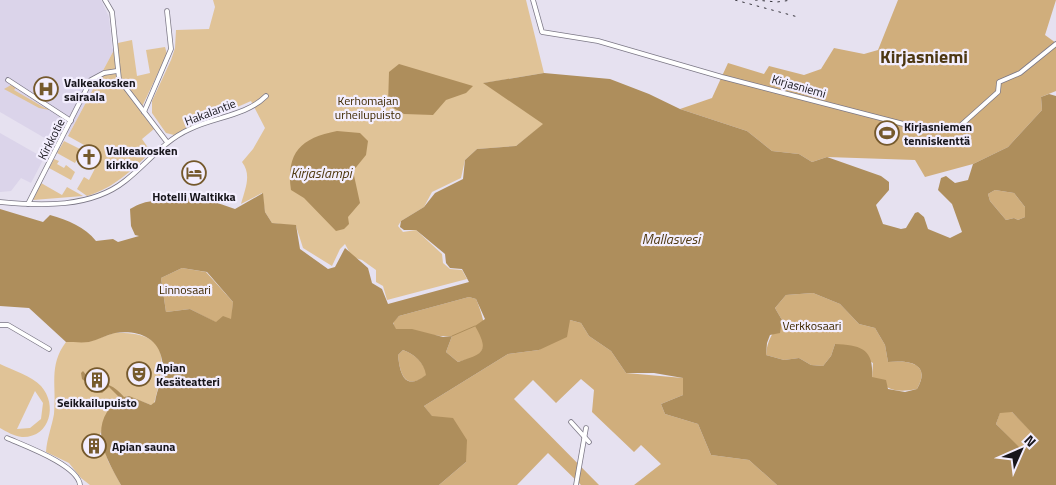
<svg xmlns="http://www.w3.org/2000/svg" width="1056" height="485" font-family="'Titillium Web',sans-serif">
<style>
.built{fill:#dbd4ea}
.green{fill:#e0c397;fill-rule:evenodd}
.forest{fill:#d0ae7c}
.water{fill:#ae8e5c;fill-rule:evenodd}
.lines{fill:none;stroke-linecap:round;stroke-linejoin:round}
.stream{stroke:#ae8e5c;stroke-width:1}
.street-casing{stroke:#7c7886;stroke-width:5.5}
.street{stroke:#fff;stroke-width:4}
.rail{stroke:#38363d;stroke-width:1;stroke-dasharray:2.5 5;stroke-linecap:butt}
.labels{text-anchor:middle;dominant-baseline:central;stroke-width:4.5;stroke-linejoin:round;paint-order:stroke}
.poi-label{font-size:12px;font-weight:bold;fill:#17151b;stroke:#f3eefe;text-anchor:start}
.street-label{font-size:12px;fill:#17151b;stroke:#f3eefe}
.park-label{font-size:12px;fill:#3e2800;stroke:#f3eefe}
.water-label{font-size:14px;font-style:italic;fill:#513a12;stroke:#f3eefe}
.district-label{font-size:18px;font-weight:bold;fill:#4d3712;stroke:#f3eefe}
</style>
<rect width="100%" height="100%" fill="#e6e1f0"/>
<g class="built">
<path d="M0,0H101L109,17L112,48L114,50L69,134L62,131L55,144L0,112Z"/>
<path d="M0,133L44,158L31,183L21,178L11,191L0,192Z"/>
</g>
<g class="green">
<path d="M213,0H526L544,73L484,83L544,124L516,146L477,149L465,160L461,178L432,192L424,207L401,221L398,226L403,232L416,230L442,254L443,263L450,269L462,270L467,279L387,300L383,286L376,282V270L362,260L352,257L345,244L340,249L332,266L303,248L296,226L272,223L265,212L262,193L241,204C245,189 252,175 242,162L253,149L265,128L251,101L174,135L166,133L152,113V101L171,60L175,48L176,30L209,29L215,7Z"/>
<path d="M132,40L137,76L150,73L146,50L165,47L167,54L140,111L154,129L142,139L151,152C132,170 114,188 87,196L77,189L84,177L89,180L102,155L68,136L114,50L113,44Z"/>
<path d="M11,85L16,88L14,90L45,108L47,106L49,110L39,108L4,89Z"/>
<path d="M64,141L82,150L75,163L57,153Z"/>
<path d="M54,159L59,161L57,164L64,168L66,165L75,172L71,180L49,168Z"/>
<path d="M41,183L62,195L67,187L83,196L33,200Z"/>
<path d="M114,333C171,331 166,360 154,404L151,405L127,396L117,404L100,434L108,461L121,485H90L81,478L69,463L46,452C47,438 52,426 54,414C57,386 48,366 66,342H88Z"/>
<path d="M0,364C12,370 32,376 41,386C58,405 50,438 22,437C14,436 7,432 0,428ZM35,391L43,403L41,419L30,428L17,429Z"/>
</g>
<g class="forest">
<path d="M898,0H1056L1045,35L1056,43V91L1041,97L1042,110L1008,147L973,164L925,177L915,160L827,157L812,162L799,154L772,151L747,131L680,109L712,98L728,63L764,74L769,66L804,75L821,69L834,48L864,54L878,50Z"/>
<path d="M995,190L1014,193L1025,207V217L1018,220L1014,218L1006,220L990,201L988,194Z"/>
<path d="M182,268L206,272L233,302L232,320L217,323L190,309L166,312L161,278Z"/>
<path d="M813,293L840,304L859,324L875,328L885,345L888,362C908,360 932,363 917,389C896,393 889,390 872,378L873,363L835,344L831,356L823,366L811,365L799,358L784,360L766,355C767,340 773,332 782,320L775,308L786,295Z"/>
<path d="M469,297L476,299C482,313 493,345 477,356C472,359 463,360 458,362L446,352L452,336C434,338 415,329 395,329L393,322L399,316Z"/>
<path d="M570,320L581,323L589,336L611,351L626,373L683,378V395L661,404L665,414L698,424L711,455L749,460L777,485H634L661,464L641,445L634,452L592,412L594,390L581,379L556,403L533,380L514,399L599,485H581L548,453L517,485H439L466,462L424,406L508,354L539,350Z"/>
<path d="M403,350C414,354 424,362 427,375C405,391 400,375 398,355Z"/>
<path d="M1000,412H1012L1035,435L1026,450L1020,449L996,424Z"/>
</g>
<g class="water">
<path d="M399,64L473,86L466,93L446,100L433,115L404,114L388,105L389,72Z"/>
<path d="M544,73L610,79L649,94L680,109L747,131L772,151L799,154L812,162L827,157L881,176L889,182V190L876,205L883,224L901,229L906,228L915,213L918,212L924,217L928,229L950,238L962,232L952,204L938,190L941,178L946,176L955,183L968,180L973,164L1008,147L1042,110L1041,97L1049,94L1056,96V485H777L749,460L711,455L698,424L665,414L661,404L683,395V378L654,373H626L611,351L589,336L581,323L570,320L567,337L539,350L508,354L424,406L432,416L453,418L467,440L466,462L439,485H121C109,463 92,436 107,412C110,407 117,403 121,399L109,387L102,393L91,392L87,383L82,379L81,373L83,371L91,381C105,382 115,386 124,397L129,396L151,405L155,402C157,389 165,373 162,360C158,336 136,330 115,333C106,335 98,340 89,342C82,343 73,342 66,342L29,308L0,306V209L43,222L50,215C68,220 85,227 96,241L113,239L118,242L139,236L135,235L131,226L130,209C142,202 150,200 163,202L171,196L174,198L200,197L235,209L263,193L265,212L272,223L296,225L300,249L328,269L335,267L345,248L368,268L372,283L382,289L388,304L469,282L462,269L450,268L446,263L445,254L416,230H404L400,227L401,221L424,207L435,193L463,179L465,160L477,149L516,146L543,124L483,83ZM995,190L1014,193L1025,207V217L1018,220L1014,218L1006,220L990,201L988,194ZM182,268L207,272L233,302L231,319L223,316L216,322L190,309L166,312L161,278ZM813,293L840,304L859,324L875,328L885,345L888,362C908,360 932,363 917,389L905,392L888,389L886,380L872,377C874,349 861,345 835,344L831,356L823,366L811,365L799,358L784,360L766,355L767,343L770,335L780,333L782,320L775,308L786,295ZM469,297L476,299L485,319L475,326C490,352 483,354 458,362L446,352L452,336L443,337L412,329H396L393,323L399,316ZM403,350C414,354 424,362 426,375C405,391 400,375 398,355ZM1012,412L1034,435L1029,439L1026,449L1020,448L996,424L1000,413Z"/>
<path d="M337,131L360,133L368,141L366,155L353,171L360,203L348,217L349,224L344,229L336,231L304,198L291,190C286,152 301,138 337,131Z"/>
</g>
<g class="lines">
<path class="stream" d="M452,336L475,326"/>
<g class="street-casing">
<g id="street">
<path d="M105,0L112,12L119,79L167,142"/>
<path d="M533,0L542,32L598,41L722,77L915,127L960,126L998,92L999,82L1020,73L1056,44"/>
<path d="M8,80L71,121"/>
<path d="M144,112L171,49L167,11"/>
<path d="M0,202C41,206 91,208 125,181C147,164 163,141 190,129C214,117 246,116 266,96"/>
<path d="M28,204L91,80L104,73L117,71"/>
<path d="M0,325H8L49,349"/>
<path d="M571,422L589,442"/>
<path d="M7,438C25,446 78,465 80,485"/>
<path d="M576,485L586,428"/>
</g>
</g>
<use href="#street" class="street"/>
<g class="rail">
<path d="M735,0L798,17"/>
<path d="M755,0L777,2L792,0"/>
</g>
</g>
<defs>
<g id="hospital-ring" transform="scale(1.25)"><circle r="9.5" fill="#f3eefe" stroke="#75592c" stroke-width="1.5"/><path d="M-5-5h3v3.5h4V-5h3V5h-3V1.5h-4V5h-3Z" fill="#75592c"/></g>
<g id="stadium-ring" transform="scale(1.25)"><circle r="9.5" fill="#f3eefe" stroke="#75592c" stroke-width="1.5"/><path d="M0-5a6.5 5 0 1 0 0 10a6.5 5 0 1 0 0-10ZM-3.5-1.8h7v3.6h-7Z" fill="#75592c"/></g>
<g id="church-ring" transform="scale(1.25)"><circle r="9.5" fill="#f3eefe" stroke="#75592c" stroke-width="1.5"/><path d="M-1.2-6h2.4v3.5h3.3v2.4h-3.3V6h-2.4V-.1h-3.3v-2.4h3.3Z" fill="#75592c"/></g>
<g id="hotel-ring" transform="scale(1.25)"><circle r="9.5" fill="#f3eefe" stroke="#75592c" stroke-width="1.5"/><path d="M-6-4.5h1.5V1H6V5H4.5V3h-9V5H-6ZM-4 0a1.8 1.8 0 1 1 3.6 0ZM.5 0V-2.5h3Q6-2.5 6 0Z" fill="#75592c"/></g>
<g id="theatre-ring" transform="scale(1.25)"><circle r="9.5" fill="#f3eefe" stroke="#75592c" stroke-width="1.5"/><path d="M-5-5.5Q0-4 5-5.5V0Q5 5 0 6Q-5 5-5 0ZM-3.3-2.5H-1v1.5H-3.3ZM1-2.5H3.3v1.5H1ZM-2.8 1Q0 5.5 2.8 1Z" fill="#75592c"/></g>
<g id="building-ring" transform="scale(1.25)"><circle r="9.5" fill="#f3eefe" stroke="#75592c" stroke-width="1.5"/><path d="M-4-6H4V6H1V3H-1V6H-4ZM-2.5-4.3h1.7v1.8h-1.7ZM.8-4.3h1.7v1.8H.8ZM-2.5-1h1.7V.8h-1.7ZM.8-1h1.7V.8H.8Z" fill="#75592c"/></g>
</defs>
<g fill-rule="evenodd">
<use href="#hospital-ring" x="46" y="89"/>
<use href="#stadium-ring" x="887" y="133"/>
<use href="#church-ring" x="89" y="157"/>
<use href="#hotel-ring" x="194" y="173"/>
<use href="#theatre-ring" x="139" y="374"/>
<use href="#building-ring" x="97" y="380"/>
<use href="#building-ring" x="94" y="446"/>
</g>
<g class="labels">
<g class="poi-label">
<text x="64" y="82">Valkeakosken<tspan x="64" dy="14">sairaala</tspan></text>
<text x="904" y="126">Kirjasniemen<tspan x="904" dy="14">tenniskenttä</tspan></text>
<text x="106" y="150">Valkeakosken<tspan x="106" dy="14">kirkko</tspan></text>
<text x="194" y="196" text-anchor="middle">Hotelli Waltikka</text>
<text x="156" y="367">Apian<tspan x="156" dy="14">Kesäteatteri</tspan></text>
<text x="97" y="402" text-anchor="middle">Seikkailupuisto</text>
<text x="112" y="446">Apian sauna</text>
</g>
<g class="street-label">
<text transform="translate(799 86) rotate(16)">Kirjasniemi</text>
<text transform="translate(210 112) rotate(-21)">Hakalantie</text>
<text transform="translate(51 139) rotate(-63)">Kirkkotie</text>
</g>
<g class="park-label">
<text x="368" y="100">Kerhomajan<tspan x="368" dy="14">urheilupuisto</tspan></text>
<text x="185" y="289">Linnosaari</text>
<text x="812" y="325">Verkkosaari</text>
</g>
<g class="water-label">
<text x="321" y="172">Kirjaslampi</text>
<text x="671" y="238">Mallasvesi</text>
</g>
<g class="district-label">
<text x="924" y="56">Kirjasniemi</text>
</g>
</g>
<g transform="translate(1021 450) rotate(45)" stroke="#f3eefe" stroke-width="4" paint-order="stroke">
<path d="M0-4L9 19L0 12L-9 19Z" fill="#17151b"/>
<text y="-8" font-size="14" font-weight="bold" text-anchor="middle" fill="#17151b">N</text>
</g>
</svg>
